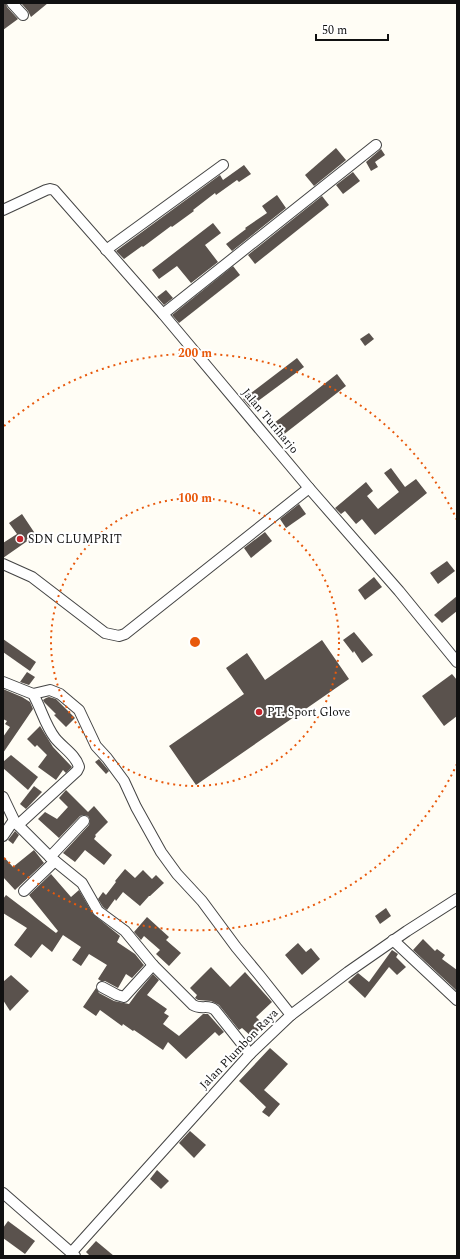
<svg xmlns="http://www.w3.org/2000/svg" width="460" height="1259" font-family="Spectral,serif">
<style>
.building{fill:#5a524d}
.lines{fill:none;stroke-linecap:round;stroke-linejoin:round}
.minor-casing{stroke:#444;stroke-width:12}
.minor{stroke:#fff;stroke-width:10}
.ring{fill:none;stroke:#e8590c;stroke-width:2;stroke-dasharray:2 4}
.poi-dot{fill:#c4262e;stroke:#fff;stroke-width:1.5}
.labels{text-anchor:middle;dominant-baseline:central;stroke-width:4;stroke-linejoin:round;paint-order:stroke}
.street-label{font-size:12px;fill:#111;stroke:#fff}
.poi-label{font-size:12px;fill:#111;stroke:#fff;text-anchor:start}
.centre{fill:#e8590c;stroke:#fff;stroke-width:2}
.ring-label{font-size:12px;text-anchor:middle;font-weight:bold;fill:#e8590c;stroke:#fff;stroke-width:4;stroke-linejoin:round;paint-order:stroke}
</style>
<rect width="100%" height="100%" fill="#fffdf5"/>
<g class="building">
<path d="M3,3H6L7,7L18,19L3,30Z"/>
<path d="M21,3H48L31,17L28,11Z"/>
<path d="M336,148L346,160L314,186L305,175Z"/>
<path d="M381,149L385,155L375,162L378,167L371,171L366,162Z"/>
<path d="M244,165L251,174L239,182L237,180L216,195L215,193L193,210L194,211L172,227L171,226L143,247L142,246L124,259L116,251L220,175L223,180Z"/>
<path d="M353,172L360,181L343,194L336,185Z"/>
<path d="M277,195L286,208L232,251L226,244L246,229L245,228L267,213L262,206Z"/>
<path d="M322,196L329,205L255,264L248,255Z"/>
<path d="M213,223L221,233L205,245L218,262L191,283L177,266L159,279L152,270Z"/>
<path d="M233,266L240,275L179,323L172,315Z"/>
<path d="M166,290L173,298L164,305L157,297Z"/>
<path d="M369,333L374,339L365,346L360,339Z"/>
<path d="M297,358L304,367L250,407L243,399Z"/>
<path d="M337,374L346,386L283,435L274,423Z"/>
<path d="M391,468L405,487L416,479L427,493L375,535L362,519L356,524L345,511L341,514L335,508L366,482L373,491L367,496L378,509L399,492L384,473Z"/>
<path d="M299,504L306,514L286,528L280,519Z"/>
<path d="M22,514L36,535L3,558V543L17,534L9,523Z"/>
<path d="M265,532L272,541L251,558L244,548Z"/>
<path d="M447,561L455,571L438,584L430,573Z"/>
<path d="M374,577L382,587L365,600L358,590Z"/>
<path d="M457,596V611L442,623L434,615Z"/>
<path d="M354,632L373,655L362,663L354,651L353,653L343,640Z"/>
<path d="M3,639L36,662L30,671L3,652Z"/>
<path d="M322,640L349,679L196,785L169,746L244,694L226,668L247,653L265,680Z"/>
<path d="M27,672L35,677L29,685L20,682Z"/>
<path d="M452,674L457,680V716L444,726L422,696Z"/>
<path d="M3,689L22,697L30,702L33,709L3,753V737L10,727L5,724L7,721L3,719Z"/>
<path d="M49,697L56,699L75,718L66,727L54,715L56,714L44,702L43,700L46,698Z"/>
<path d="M40,726L53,747L72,767L66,773L63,770L56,780L38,767L47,755L37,745L35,747L27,739Z"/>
<path d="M11,755L38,777L28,790L3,768V762Z"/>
<path d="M99,759L109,771L106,774L95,762Z"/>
<path d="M34,786L42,792L26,809L20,804Z"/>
<path d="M66,790L88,812L94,806L108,822L95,835L96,836L94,839L112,855L104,865L85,850L75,862L63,853L89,825L90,820L88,816L83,815L80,816L59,838L38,819L45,812L57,819L68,807L59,798Z"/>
<path d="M15,831L19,835L13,844L8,840Z"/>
<path d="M34,850L44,863L15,890L3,877V856L13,867Z"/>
<path d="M125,869L135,878L143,870L152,879L156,875L164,883L150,896H149L140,906L123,892L116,901L115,899L107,910L103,907L98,899L103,892L106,895L116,882L115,881Z"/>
<path d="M51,874L71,897L79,890L93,914L120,936L117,942L135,954L143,964L144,965L132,978L126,974L118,988L105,981H101L98,979L107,965L89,954L81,966L72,960L81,947L63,935L52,952L42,944L31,958L14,945L27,928L3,913V899L6,895L56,933L58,931L29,895Z"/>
<path d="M386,908L391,916L380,924L375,916Z"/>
<path d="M147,917L169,937L166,940L181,953L169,966L156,954L160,950L144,936L141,940L134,932Z"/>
<path d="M423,939L435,951L437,949L445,955L442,959L457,970V991L413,950Z"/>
<path d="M298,943L306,952L311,948L320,959L302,975L285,955Z"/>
<path d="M392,950L398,954L395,959L396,957L406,967L397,975L389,967L365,998L348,982L358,973L369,982Z"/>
<path d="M211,967L230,987L245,972L272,1002L256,1017L264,1025L252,1037L242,1028L239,1030L219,1005L211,1001L198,1000L195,998L197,995L190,988Z"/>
<path d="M153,974L159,980L147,995L167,1009L164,1013L169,1016L163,1024L179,1036L203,1014H208L224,1032L219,1036L215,1032L186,1059L168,1042L163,1050L134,1030L133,1031L123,1024L122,1026L100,1010L96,1016L83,1007L96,988L99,993L114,1001L129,1004L137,993Z"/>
<path d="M11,975L29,991L10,1011L3,1000V982Z"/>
<path d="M270,1048L288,1064L264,1090L280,1104L269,1117L262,1112L266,1107L239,1081Z"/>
<path d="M190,1131L206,1145L194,1158L179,1143Z"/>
<path d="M157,1170L169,1181L161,1189L150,1179Z"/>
<path d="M8,1221L35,1241L25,1254L3,1238V1228Z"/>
<path d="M96,1241L114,1256H90L86,1252Z"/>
</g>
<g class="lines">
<g class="minor-casing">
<g id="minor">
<path d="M12,3L23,15"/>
<path d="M3,210L46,190L50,189L54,190L163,314L309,488L399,591L457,662"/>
<path d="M106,250L223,165"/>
<path d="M163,314L376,145"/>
<path d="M3,564L32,577L105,633L119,636L125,634L309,488"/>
<path d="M3,682L33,694C41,708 45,725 55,738C63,748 76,755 79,767L77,771L18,825"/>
<path d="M33,694L50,690L60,694L79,710L96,746L107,758L124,781L136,807L161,852L177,874L202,901L236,947L260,976L291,1015"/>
<path d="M3,797L14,820L18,825L50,857L82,883L98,911L125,931L153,965L193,1005C201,1010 208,1004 215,1010L250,1054"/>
<path d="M3,836L14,820"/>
<path d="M50,857L84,821"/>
<path d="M24,891L55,861"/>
<path d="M393,940L457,1000"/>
<path d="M102,987L117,995L124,997L153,965"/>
<path d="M3,1193L75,1256"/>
<path d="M71,1253L250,1054L291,1015L348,972L407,931L457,899"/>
</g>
</g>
<use href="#minor" class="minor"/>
</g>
<g class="ring">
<circle cx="195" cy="642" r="144"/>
<path d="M457 764A289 289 0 0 1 4 858M4 426A289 289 0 0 1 457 520"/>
</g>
<g class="poi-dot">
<circle cx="20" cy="539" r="4"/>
<circle cx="259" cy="712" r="4"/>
</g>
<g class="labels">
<g class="street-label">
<text transform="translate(270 421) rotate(50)">Jalan Turiharjo</text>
<text transform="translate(239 1049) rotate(-46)">Jalan Plumbon Raya</text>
</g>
<g class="poi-label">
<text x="28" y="539">SDN CLUMPRIT</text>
<text x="267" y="712">PT. Sport Glove</text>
</g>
</g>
<circle cx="195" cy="642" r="6" class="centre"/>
<g class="ring-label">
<text x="195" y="357">200 m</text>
<text x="195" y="502">100 m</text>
</g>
<rect width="460" height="1259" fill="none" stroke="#111111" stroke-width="8"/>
<path d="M316 34v6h72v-6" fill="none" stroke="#111111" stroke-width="2"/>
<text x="322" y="34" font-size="12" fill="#111111" stroke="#ffffff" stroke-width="3" paint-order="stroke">50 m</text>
</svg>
